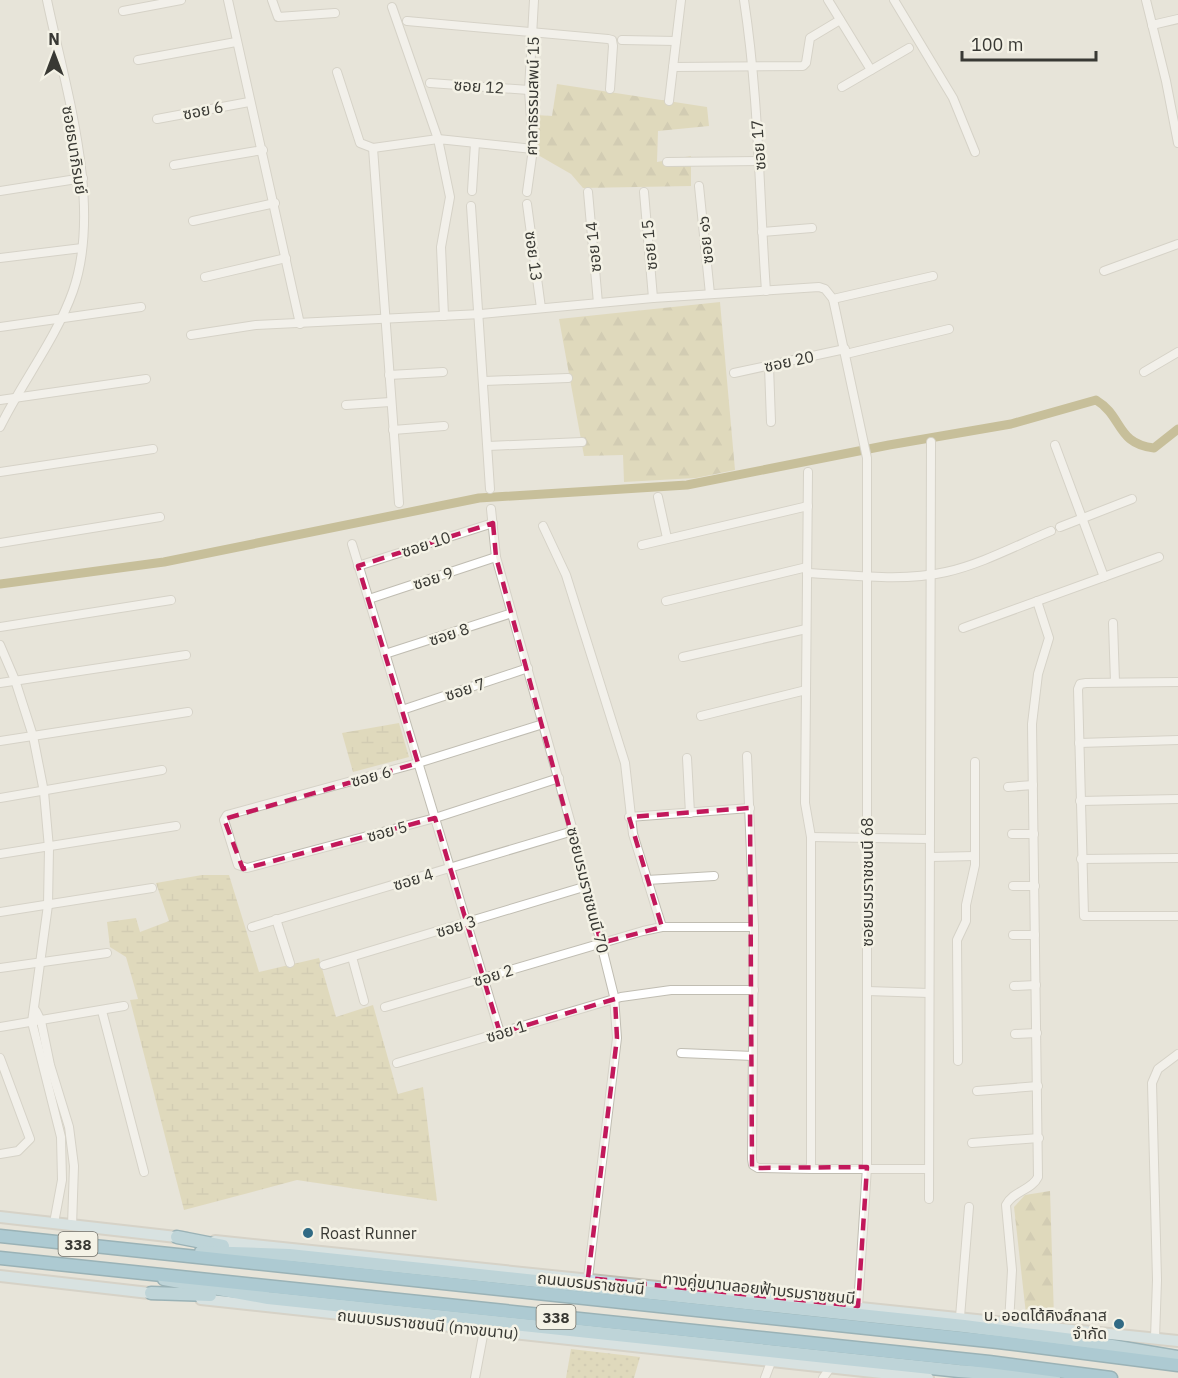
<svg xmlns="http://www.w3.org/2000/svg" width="1178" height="1378" font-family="'IBM Plex Sans','Noto Sans Thai',sans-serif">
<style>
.grass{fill:url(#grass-dots)}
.forest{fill:url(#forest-firs)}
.wetland{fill:url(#wetland-marsh)}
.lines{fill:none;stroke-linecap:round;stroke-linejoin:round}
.canal{stroke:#a0924f;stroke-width:9}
.minor-casing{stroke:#c0bdb2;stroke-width:10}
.secondary-casing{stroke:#c0bdb2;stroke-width:14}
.primary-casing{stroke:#3d768c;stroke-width:15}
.trunk-casing{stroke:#3d768c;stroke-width:15}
.minor{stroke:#fff;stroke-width:8}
.secondary{stroke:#c5e0eb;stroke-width:10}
.primary{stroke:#8cc1d7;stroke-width:12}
.trunk{stroke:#66acca;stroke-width:12}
.marked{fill:none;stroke:#c2185b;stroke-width:4.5;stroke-dasharray:12 8;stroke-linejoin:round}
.poi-dot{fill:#316a84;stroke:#f4f2e6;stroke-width:2}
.labels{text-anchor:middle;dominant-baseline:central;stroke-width:5;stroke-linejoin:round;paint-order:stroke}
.shield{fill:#f4f2e6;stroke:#717069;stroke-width:1.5}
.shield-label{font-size:15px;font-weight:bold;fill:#393934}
.street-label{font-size:16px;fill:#393934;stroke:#f4f2e6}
.poi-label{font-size:16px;fill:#393934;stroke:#f4f2e6;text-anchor:start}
</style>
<defs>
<pattern id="grass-dots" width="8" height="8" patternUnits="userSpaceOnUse" patternTransform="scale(1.5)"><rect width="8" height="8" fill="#d6cc9a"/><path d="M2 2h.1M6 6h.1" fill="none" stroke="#b8b085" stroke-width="1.8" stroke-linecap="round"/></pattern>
<pattern id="forest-firs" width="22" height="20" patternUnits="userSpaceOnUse" patternTransform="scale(1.5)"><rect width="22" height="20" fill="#d6cc9a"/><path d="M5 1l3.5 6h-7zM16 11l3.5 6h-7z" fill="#b8b085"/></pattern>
<pattern id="wetland-marsh" width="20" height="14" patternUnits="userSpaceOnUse" patternTransform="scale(1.5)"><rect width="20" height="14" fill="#d6cc9a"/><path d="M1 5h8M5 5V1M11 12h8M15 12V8" fill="none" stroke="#b8b085"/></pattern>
</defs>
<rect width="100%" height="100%" fill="#e7e4d9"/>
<path class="grass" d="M571,1349L640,1357L634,1378H566Z"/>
<g class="forest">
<path d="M557,84L707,107L709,126L658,131L657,162L691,156V186L583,188L571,174L538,155L536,115L552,116Z"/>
<path d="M720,302L735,470L696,478L624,482L623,455L584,456L559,319Z"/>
<path d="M1050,1191L1054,1317L1026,1314L1014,1207L1025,1195Z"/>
</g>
<g class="wetland">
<path d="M399,723L409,757L353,772L342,733Z"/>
<path d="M202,875H229L259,972L319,958L336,1017L373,1005L398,1094L423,1087L437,1201L297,1180L184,1210L130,1000L138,999L126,957L110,947L107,922L136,918L140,932L169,921L156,883Z"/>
</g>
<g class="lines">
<path class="canal" d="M0,584L164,562L479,498L687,485L889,445L1011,424L1096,400C1123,416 1116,444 1154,448L1178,429"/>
<g class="minor-casing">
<g id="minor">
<path d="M228,0L300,324"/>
<path d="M272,0L278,17L335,13"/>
<path d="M744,0C759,98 759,193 766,291"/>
<path d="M828,0L871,70"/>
<path d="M894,0L953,98L975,152"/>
<path d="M1146,0L1166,81L1178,143"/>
<path d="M392,7L438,139L373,148L399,503"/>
<path d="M123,11L181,0"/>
<path d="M407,21L608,39L612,40L613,46L610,89"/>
<path d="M1152,25L1178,19"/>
<path d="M622,40L676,41"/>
<path d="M138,60L236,42"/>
<path d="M673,67L803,66L806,63L810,38L840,20"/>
<path d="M337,72L360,143L373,148"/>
<path d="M430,83L529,90"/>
<path d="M842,87L909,48"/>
<path d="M669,101L681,0"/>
<path d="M157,119L249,102"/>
<path d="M667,162L760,161"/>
<path d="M174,165L263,150"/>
<path d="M699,186L710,294"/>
<path d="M0,191L83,178"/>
<path d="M472,191L475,143"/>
<path d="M527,192L533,149L529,90L534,0"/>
<path d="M588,192L598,303"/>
<path d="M644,192L653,298"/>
<path d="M527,204L541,308"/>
<path d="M471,206L490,489"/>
<path d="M193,221L275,203"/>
<path d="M762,232L812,228"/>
<path d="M0,258L82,248"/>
<path d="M1104,271L1178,244"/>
<path d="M205,277L286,258"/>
<path d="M833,299L933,276"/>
<path d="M444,316L441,247L450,197L438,139L533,149"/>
<path d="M0,327L141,307"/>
<path d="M191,335L256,325L481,314L653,298L819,287L825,289L833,299L867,458V1167L858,1306"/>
<path d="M846,354L949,329"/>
<path d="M769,366L771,422"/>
<path d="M1144,372L1178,352"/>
<path d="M734,373L845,349"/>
<path d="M389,375L443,372"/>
<path d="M484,381L568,378"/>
<path d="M0,400L146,379"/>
<path d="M346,405L390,402"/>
<path d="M0,427C22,382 56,339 73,291C103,205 65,87 47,0"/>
<path d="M393,430L444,426"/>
<path d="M1055,445L1104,577"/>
<path d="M488,446L582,442"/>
<path d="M0,472L153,449"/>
<path d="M808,472L805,803L811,837V1169H929"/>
<path d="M658,497L667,538"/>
<path d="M491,509L496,557L573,831L614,996L617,1038L588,1278"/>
<path d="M543,526L566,575L625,763L633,834L662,927"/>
<path d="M1060,527L1132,499"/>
<path d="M0,543L160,517"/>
<path d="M352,544L500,1033"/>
<path d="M642,545L808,506"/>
<path d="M358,566L493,523"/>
<path d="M807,573C852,575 902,582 946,572C982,564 1017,545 1051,531"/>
<path d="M369,599L496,557"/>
<path d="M666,601L807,567"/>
<path d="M1113,623L1115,682"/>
<path d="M0,627L171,600"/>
<path d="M963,628L1159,557"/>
<path d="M0,645L15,680L33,736L44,792L49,848L48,905L32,1022L61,1137L62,1180L54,1223"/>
<path d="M385,654L512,613"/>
<path d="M683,657L806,629"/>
<path d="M1178,682L1086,683L1080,684L1078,689L1084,916H1178"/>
<path d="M0,683L186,655"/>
<path d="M402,710L528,668"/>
<path d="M701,716L806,690"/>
<path d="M543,724L418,763L227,815L224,820L238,865L247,868L435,818L559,778"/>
<path d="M0,741L188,712"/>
<path d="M1079,743L1178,740"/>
<path d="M747,756L754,927L752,1159L753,1165L758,1168L811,1169"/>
<path d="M687,758L690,813"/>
<path d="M1008,787L1033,785"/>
<path d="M0,798L162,770"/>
<path d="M1080,801L1178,799"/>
<path d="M629,817L750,808"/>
<path d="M1012,834H1034"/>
<path d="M811,837L930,839"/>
<path d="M0,854L176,826"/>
<path d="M930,857L975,856"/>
<path d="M1081,859L1178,858"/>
<path d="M647,880L714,876"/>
<path d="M1013,886H1035"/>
<path d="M0,912L152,888"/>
<path d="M276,919L290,963"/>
<path d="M252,927L573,831"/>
<path d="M1013,935H1035"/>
<path d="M352,957L364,1001"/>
<path d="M324,965L587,886"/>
<path d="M0,968L107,953"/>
<path d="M1014,986L1036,985"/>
<path d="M867,991L929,993"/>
<path d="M385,1007L643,931L662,927H754"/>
<path d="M36,1011L41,1021L50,1065L69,1127L74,1166L72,1226"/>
<path d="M102,1011L144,1172"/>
<path d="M0,1027L124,1006"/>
<path d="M1015,1034L1037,1033"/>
<path d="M681,1053L753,1056"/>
<path d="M0,1058L30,1139L18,1151L0,1154"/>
<path d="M958,1061L957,940L966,921V905L975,865V762"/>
<path d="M397,1063L621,997L671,990H754"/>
<path d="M977,1091L1038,1086"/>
<path d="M972,1143L1039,1138"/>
<path d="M929,1199L931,442"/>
<path d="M960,1317L969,1207"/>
<path d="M1009,1323L1012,1270L1006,1205C1013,1191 1032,1190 1038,1177L1032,724L1038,674L1049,638L1037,601"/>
<path d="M1155,1338L1157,1280L1152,1083L1158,1069L1178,1054"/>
<path d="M475,1378L484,1330"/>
<path d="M765,1378L771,1362"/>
<path d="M823,1378L830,1368"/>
</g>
</g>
<g class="secondary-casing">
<g id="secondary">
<path d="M0,1217L185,1238"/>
<path d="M215,1241L1178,1341"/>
<path d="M0,1276L158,1294"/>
<path d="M201,1299L928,1378"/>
</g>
</g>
<g class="primary-casing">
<g id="primary">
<path d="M177,1237L223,1246"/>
<path d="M201,1252L289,1255L964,1326L1088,1342L1178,1357"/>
<path d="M164,1279L268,1298L959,1371L1054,1378"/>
<path d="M151,1293L210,1295"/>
</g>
</g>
<g class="trunk-casing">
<g id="trunk">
<path d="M0,1236L998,1342L1178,1365"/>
<path d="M0,1258L989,1362L1111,1378"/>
</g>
</g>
<use href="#minor" class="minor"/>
<use href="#secondary" class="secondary"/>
<use href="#primary" class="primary"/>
<use href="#trunk" class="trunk"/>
</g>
<path d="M0 0H1178V1378H0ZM493,523L496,557L601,943L662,927L629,817L750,808L752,1168L867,1167L858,1306L588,1278L617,1038L615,999L500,1033L435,818L243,869L224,819L418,763L358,566Z" fill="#e7e4d9" fill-opacity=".55" fill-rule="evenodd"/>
<path class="marked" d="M493,523L496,557L601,943L662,927L629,817L750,808L752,1168L867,1167L858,1306L588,1278L617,1038L615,999L500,1033L435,818L243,869L224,819L418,763L358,566Z"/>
<g class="poi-dot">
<circle cx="308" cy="1233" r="6"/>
<circle cx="1119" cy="1324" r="6"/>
</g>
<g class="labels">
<g class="shield">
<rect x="58.5" y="1232" width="39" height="24" rx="4.5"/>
<rect x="536.5" y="1305" width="39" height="24" rx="4.5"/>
</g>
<g class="shield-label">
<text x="78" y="1244">338</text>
<text x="556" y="1317">338</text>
</g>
<g class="street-label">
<text transform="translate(479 86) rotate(4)">ซอย 12</text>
<text transform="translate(532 96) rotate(-89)">ศาลาธรรมสพน์ 15</text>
<text transform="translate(203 110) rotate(-11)">ซอย 6</text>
<text transform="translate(758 145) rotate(-94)">ซอย 17</text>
<text transform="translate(75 150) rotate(81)">ซอยธนาภิรมย์</text>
<text transform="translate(705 240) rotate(-96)">ซอย ๑๖</text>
<text transform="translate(649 245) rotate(-95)">ซอย 15</text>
<text transform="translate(593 247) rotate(-95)">ซอย 14</text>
<text transform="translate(534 256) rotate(83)">ซอย 13</text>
<text transform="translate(789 361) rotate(-12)">ซอย 20</text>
<text transform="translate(426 544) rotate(-18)">ซอย 10</text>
<text transform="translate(433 578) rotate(-18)">ซอย 9</text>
<text transform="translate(449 634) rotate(-18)">ซอย 8</text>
<text transform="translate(465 689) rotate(-18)">ซอย 7</text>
<text transform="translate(371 776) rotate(-15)">ซอย 6</text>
<text transform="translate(387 831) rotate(-15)">ซอย 5</text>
<text transform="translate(413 879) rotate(-17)">ซอย 4</text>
<text transform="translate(867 882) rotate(-90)">ซอยบรมราชชนนี 68</text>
<text transform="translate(588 890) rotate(76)">ซอยบรมราชชนนี 70</text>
<text transform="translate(456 926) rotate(-17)">ซอย 3</text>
<text transform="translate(493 975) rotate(-17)">ซอย 2</text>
<text transform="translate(506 1031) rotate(-17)">ซอย 1</text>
<text transform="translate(591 1283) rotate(6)">ถนนบรมราชชนนี</text>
<text transform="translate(759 1288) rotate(6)">ทางคู่ขนานลอยฟ้าบรมราชชนนี</text>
<text transform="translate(428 1324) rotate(6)">ถนนบรมราชชนนี (ทางขนาน)</text>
</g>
<g class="poi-label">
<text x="320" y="1233">Roast Runner</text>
<text x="1107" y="1315" text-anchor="end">บ. ออตโต้คิงส์กลาส<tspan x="1107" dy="18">จำกัด</tspan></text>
</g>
</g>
<g transform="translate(54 54)" stroke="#f4f2e6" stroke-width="4.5" paint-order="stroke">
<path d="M0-4.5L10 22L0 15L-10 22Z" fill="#393934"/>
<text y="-9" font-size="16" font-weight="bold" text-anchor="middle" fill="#393934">N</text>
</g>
<path d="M962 51v9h134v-9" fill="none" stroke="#393934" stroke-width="3"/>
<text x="971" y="51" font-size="18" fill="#393934" stroke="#f4f2e6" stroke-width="4.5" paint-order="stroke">100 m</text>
</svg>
